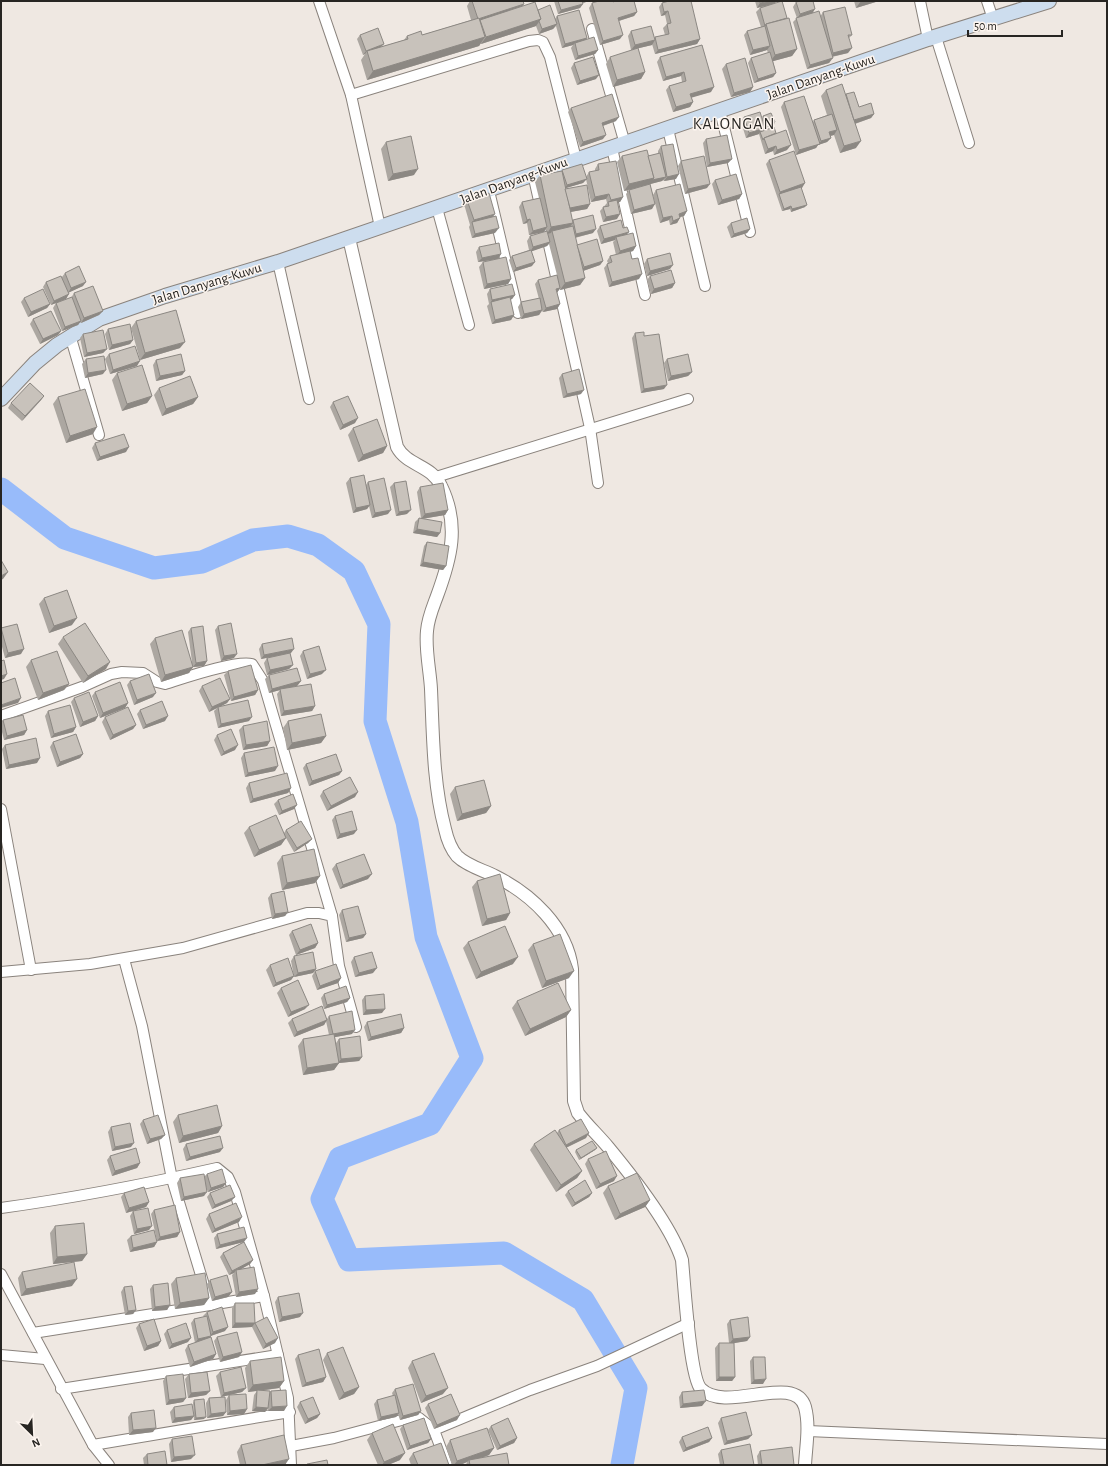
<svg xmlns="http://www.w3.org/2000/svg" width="1108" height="1466" font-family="'Alegreya Sans',sans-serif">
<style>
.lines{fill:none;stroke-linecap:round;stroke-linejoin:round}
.river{stroke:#98bbfa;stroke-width:23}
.minor-casing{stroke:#8a837d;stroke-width:12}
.tertiary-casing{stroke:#8a837d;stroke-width:14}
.secondary-casing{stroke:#8a837d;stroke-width:16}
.minor{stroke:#fff;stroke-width:10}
.tertiary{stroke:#fff;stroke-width:12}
.secondary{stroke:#cdddee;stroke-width:14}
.wall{fill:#aca7a1}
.shaded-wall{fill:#8c8883}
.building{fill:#c8c2bb;stroke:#8c8883}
.labels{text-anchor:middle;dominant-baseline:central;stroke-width:3;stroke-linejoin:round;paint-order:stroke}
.street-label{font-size:14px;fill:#272522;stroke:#fdf5ef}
.quarter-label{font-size:16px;letter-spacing:1px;fill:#272522;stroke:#fdf5ef}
</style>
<rect width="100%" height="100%" fill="#efe8e2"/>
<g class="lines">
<path class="river" d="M1,489L65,538L154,568L202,562L253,540L288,536L318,545L354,571L379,624L375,721L407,822L426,937L472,1058L430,1124L340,1158L322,1199L349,1260L504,1253L583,1300L636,1388L622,1465"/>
<g class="minor-casing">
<g id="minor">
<path d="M319,1L351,95L380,227"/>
<path d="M920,1L928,39"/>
<path d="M987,1L993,19"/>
<path d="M592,29L625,144"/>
<path d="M936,37L969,143"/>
<path d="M351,95L529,41L538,40L543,42L550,57L576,159"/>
<path d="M720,111L750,232"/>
<path d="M668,129L705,286"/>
<path d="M612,148L645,295"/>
<path d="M533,174L590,428L598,483"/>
<path d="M489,191L518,313"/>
<path d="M437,208L469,325"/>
<path d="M278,262L309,399"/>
<path d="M70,335L99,435"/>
<path d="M436,477L688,399"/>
<path d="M1,716L82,687L111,674L122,672L143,673L157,682L165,684C184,678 235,660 252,664L263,681L332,916"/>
<path d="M1,809L31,970"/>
<path d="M124,959L142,1026L172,1179L210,1305L264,1296L288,1398L291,1465"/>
<path d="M1,972L90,964L183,948L307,913H319L332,916L339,966L356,1027"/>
<path d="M1,1208C74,1198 146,1184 217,1168L228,1177L235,1192L264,1296"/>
<path d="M1,1274L93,1445L109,1465"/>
<path d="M33,1333L210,1305"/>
<path d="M1,1355L45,1359"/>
<path d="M61,1389L278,1355"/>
<path d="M808,1431L1107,1444"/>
<path d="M93,1445L290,1412"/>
<path d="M291,1446L334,1438L413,1417L419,1418L434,1430"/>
<path d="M447,1465L434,1430L530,1390L597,1366L689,1323"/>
</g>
</g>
<g class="tertiary-casing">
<path id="tertiary" d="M349,238L397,447C407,466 432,465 441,486C460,525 451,558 437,596C433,607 428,618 427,631C425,650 430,670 431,689C433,735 433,784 445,829C447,838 451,849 457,856C467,866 483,870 495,876C531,894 567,927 572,969L574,1101L578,1113C587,1125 598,1135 608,1147C632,1176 671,1225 682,1260C684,1281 690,1378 701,1389C726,1414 795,1372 805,1407C810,1426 806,1446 805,1465"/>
</g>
<g class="secondary-casing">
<path id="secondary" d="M1,399L35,363L57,345L99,319L165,296L278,262L928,39L1049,1"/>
</g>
<use href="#minor" class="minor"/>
<use href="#tertiary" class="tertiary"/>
<use href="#secondary" class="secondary"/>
</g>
<g class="wall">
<path d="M470,1H523L522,7L538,10L555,19L557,16L587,38L586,39L598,50L595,54L575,60L571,48L573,45L562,48L556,26L553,29L539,34L536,26L481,44V43L479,46L367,80L361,60L365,54L363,55L357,39L360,35L381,47L404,40L407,36L422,35L471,20L467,6Z"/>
<path d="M554,1H589L583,3L580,8L558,14Z"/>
<path d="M613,1H634L637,12L634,16L619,21L620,39L600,45L589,8L592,3L613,2Z"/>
<path d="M755,1H777L775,3L787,18L797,49L792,56L773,61L776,73L773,77L754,83L748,63L751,58L768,53L767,50L750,55L744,35L747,31L761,27L756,12L760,8L763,6L757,8Z"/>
<path d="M854,1H879L856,8Z"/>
<path d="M796,2L813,13L820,17L823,12L852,35L849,38L848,53L832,57L829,63L807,69L793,22L797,18L793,7Z"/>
<path d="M662,3L700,39L697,44L655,54L652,44V45L631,50L628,36L631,31L654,39L655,37L665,35L663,28L667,24L665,15L661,16L659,7Z"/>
<path d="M702,45L711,92L691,97L693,102L690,107L673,112L666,90L669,86L682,82L681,76L663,81L657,62L660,57Z"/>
<path d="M610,57L645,72L641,79L613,87L606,64Z"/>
<path d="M574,63L596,79L577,85L571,68Z"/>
<path d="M726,64L753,87L750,92L731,97L722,69Z"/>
<path d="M826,90L846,94L859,107L874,114L871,118L855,124L856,148L840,153L834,135L830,136L831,138L827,142L818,145L816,148L796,155L781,107L784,102L813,122L814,120L827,115L821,96Z"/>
<path d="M571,108L616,121L603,126V139L580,147L568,112Z"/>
<path d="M763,116L774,125L765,128L763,131L776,133L787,150L774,155L773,151L765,154L759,134L746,138L741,122L744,117L762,118Z"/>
<path d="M706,139L732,159L728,163L707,167L703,143Z"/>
<path d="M386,142L414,175L388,181L381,149Z"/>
<path d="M661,146L676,179L664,181L663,180L662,181L650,184L653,195L656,190L687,211L684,216L680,217L677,223L670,225L669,220L660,223L653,195L652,209L631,214L626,194L629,190L624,191L617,162L622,156H648L658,154V151Z"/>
<path d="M769,160L802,188H801L805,207L791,212L790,209L782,211L766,164Z"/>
<path d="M681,161L707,188L685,194L678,166Z"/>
<path d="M598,164L623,197L620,202H617V219L603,222L600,211L607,203L606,199L591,202L586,179L583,183L565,188V189L590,204L587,209L570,212L572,221L593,233L575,238L577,245L603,261L600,265L583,271L585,278L580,285L560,290V289L557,292L560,304L557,309L543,312L542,311L539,315L521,319L518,307L521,302L539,299L535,284L538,280L557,275L549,244L547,246L531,251L532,266L513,272L509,260L512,256L529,250L527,241L530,236L546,232L545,229L544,232L529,235L527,223L523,224L519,207L522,202L539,198L535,182L540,175L562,171V170L586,177L589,172L595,171V169Z"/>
<path d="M715,180L742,194L739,199L718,205L712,184Z"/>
<path d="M467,200L492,217L495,233L472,238L469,227L470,225L464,204Z"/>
<path d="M731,223L750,229L747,233L731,238L727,227Z"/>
<path d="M600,226L623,228L629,232L627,234L636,246L633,251L630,252L639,279L609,287L604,268L608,263L607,261L610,256L616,255L613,242L615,240L601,244L597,231Z"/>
<path d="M479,247L501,254L498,259L478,262L476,252Z"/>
<path d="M647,259L670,269L647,276L644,264Z"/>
<path d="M483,262L511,279L508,284L484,289L479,267Z"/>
<path d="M65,273L83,286L69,292L66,299L51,305L43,287L46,282L62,277Z"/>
<path d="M650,276L675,283L672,288L651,294L647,280Z"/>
<path d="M490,289L515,295L512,299L510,300L514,315L511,320L492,324L487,306L489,304L487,294Z"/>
<path d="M74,293L103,311L99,315L81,323L80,322L78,325L62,331L53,308L56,303L71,298Z"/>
<path d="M24,298L50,304L47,308L28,317L21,302Z"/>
<path d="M33,319L61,331L58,335L40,344L30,324Z"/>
<path d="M136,321L180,348L140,360L131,328Z"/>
<path d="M108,329L133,340L130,344L109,350L105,334Z"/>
<path d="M635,333L664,389L641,393L632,338Z"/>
<path d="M83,334L107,349L103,353L84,357L80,338Z"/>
<path d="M109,354L137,366L110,374L105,359Z"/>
<path d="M86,359L103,374L85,378L82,364Z"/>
<path d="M667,359L692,372L688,376L668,381L664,363Z"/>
<path d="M156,360L185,371L182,375L156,381L153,365Z"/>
<path d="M117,373L152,396L147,403L122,411L112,380Z"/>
<path d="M562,374L581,394L563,398L559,378Z"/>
<path d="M159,388L198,397L193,404L162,416L154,395Z"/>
<path d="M44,396L41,400L22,421L8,408L11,403Z"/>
<path d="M58,397L93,434L66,443L53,404Z"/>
<path d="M333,402L355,423L340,430L330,407Z"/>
<path d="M353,428L387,446L383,453L358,462L348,435Z"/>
<path d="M95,443L126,452L97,461L92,448Z"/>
<path d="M350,478L366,485L368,482L388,514L372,518L369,506L367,509L353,513L346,483Z"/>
<path d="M394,483L407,514L396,516L390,487Z"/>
<path d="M420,487L448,510L445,515L422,519L440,533L437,537L413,533L415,522L419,518H421L417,492Z"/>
<path d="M427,542L446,566L443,570L420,566L424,546Z"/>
<path d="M44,598L72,625L49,633L39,604Z"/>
<path d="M218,626L234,658L221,661L215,630Z"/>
<path d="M1,628L21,654L5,658L1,643Z"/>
<path d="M191,628L207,661L204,666L193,667L189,673L161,682L150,644L155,638L192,662L188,632Z"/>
<path d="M63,637L106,669L83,683L58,644Z"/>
<path d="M262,644L291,653H290L293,665L289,669L267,675L264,663L267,658L276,656L261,659L259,649Z"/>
<path d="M303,651L322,674L307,679L300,656Z"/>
<path d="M31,660L69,684L64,690L38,700L26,667Z"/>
<path d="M228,671L258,690L255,695L231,701L224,675Z"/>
<path d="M269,675L301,681L297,686L289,688L315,706L312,711L281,716L277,694L280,690L269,693L265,679Z"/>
<path d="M130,681L153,697L134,705L127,685Z"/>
<path d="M202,686L230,699L227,703L220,706L249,721L218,728L214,711L217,708L209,712L199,691Z"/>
<path d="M95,692L128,703L125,708L100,718L92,696Z"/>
<path d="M74,698L98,716L95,721L80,727L71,702Z"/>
<path d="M140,710L165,721L143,729L137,714Z"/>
<path d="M48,711L76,727L73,732L51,738L45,716Z"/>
<path d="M105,717L136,725L133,729L110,740L102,722Z"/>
<path d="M3,720L27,730L24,735L4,740L1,728V723Z"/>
<path d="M288,721L326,736L321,743L287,750L283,728Z"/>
<path d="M243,726L270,741L267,746L243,750L239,730Z"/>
<path d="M217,735L235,750L221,756L214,740Z"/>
<path d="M53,742L83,754L80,758L57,767L50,747Z"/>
<path d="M5,745L37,763L6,769L2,749Z"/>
<path d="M244,753L275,771L245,777L241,758Z"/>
<path d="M306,764L342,771L339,775L309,786L303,768Z"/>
<path d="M249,783L291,788L288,793L250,803L246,788Z"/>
<path d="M455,787L491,806L486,813L457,821L450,794Z"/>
<path d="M323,791L355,797L327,811L320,796Z"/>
<path d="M278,800L294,809L279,815L274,804Z"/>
<path d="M335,816L354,834L337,839L332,820Z"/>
<path d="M249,827L284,833L286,830L312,839L308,843L294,852L286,838L281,845L254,857L244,833Z"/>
<path d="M282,856L320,876L315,883L282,890L277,863Z"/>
<path d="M336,864L368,879L340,889L332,869Z"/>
<path d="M477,881L510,913L506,920L482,926L472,887Z"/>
<path d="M271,894L288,912L285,916L272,919L268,898Z"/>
<path d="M342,910L366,934L363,938L346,942L339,915Z"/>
<path d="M292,931L318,943L315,948L296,955L289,935Z"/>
<path d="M468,942L513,964L476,979L463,948Z"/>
<path d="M533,944L569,978L542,988L528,950Z"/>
<path d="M294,956L316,969L313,973L294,977L291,961Z"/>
<path d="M354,957L373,973L355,977L351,962Z"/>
<path d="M270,965L294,976L291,980L273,987L266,970Z"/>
<path d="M315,971L341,978L338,983L317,990L312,976Z"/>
<path d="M281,988L305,1009L288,1017L277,993Z"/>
<path d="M324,994L350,998L347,1002L324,1009L321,998Z"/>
<path d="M365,996L382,1013L363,1015L362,1000Z"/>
<path d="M517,1001L571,1010L566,1017L525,1036L512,1008Z"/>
<path d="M329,1016L352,1034L335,1037L336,1043L339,1039L362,1057L359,1061L339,1063L334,1070L303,1075L298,1046L303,1039L329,1035L326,1021L324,1025L294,1037L288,1023L292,1019H327Z"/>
<path d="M367,1022L404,1028L401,1033L368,1041L364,1027Z"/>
<path d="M178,1115L222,1126L218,1133L179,1143L173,1122Z"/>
<path d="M143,1120L165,1135L161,1139L147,1144L140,1124Z"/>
<path d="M111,1127L131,1147L112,1151L108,1132Z"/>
<path d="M559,1130L586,1138L566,1148L582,1171L577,1178L556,1192L530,1150L534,1144L557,1133Z"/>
<path d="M186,1144L220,1152L186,1161L183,1149Z"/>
<path d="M576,1150H595L579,1160L575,1152Z"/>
<path d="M110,1156L140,1163L137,1168L112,1176L107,1160Z"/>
<path d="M588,1159L614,1181L596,1189L585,1164Z"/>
<path d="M207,1174L226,1183L223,1187L208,1192L206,1187L204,1196L181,1201L177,1183L180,1178L204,1177Z"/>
<path d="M608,1186L650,1200L645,1207L615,1220L603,1193Z"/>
<path d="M568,1191L592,1193L589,1197L572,1207L565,1195Z"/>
<path d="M124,1193L149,1202L146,1207L126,1213L121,1197Z"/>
<path d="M210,1193L235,1197L231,1201L212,1209L207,1197Z"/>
<path d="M154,1210L180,1232L177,1237L157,1241L151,1214Z"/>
<path d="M133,1211L149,1230L134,1234L130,1216Z"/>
<path d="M209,1214L239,1222L212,1233L206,1219Z"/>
<path d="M55,1226L87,1254L82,1261L53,1264L50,1233Z"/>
<path d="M217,1234L244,1242L253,1260L250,1264L241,1269L255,1294L236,1297L232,1275L234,1273L229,1275L220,1257L223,1253L243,1242L216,1249L214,1238Z"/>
<path d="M131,1236L157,1242L154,1247L130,1252L127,1240Z"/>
<path d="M22,1272L72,1286L21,1296L18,1278Z"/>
<path d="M176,1278L209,1298L204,1305L175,1309L171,1284Z"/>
<path d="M210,1280L232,1292L228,1297L212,1301L207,1284Z"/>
<path d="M153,1285L170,1305L167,1310L152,1311L150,1289Z"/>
<path d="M124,1287L136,1310L133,1314L125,1315L121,1292Z"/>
<path d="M278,1297L300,1317L279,1322L275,1302Z"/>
<path d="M235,1303L275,1343L263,1349L252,1327L232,1328V1308Z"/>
<path d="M207,1312L225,1331L211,1336L210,1338L216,1354L213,1359L190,1367L185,1350L188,1345L195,1343L191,1323L194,1319L204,1317L203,1316Z"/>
<path d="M730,1320L750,1337L747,1341L733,1343L735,1377L732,1381H716L715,1348L719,1343H729L727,1324Z"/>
<path d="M139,1324L161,1341L158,1346L144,1351L136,1328Z"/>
<path d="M167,1330L188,1342L169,1349L164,1334Z"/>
<path d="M217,1337L242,1352L239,1357L220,1362L214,1341Z"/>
<path d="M327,1353L359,1387L354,1394L339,1400L323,1360Z"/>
<path d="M298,1355L326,1377L323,1382L302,1387L295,1359Z"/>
<path d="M753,1357L763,1384H751L750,1361Z"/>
<path d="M250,1361L284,1381L279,1388L260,1391L270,1392L271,1391L284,1411H268V1408L265,1412L252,1411L254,1395L257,1391L248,1392L245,1368Z"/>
<path d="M412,1361L443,1394L421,1403L408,1368Z"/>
<path d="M220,1372L246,1388L242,1392L221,1397L226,1412L223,1416L207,1418L206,1403L209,1398L221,1397L216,1376Z"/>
<path d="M189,1374L210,1391L206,1395L188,1398L185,1379Z"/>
<path d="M166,1376L186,1398L183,1402L166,1405L163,1381Z"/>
<path d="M395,1389L421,1411L418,1415L400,1420L398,1414L396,1417L378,1421L374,1404L377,1400L393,1396L392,1393Z"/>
<path d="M682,1392L702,1406L680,1408L679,1397Z"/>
<path d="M229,1395L247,1409L244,1414L227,1415L226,1400Z"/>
<path d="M194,1400L204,1419L194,1420L193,1403Z"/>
<path d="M300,1402L320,1414L317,1418L305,1424L297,1407Z"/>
<path d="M428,1404L457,1420L434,1429L425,1408Z"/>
<path d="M174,1407L194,1416L191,1420L172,1423L170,1412Z"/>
<path d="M131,1413L153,1432L129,1435L128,1417Z"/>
<path d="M721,1418L752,1435L748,1439L724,1445L718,1423Z"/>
<path d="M403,1425L431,1439L428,1443L407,1450L400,1429Z"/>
<path d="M491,1426L517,1438L514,1443L497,1450L488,1430Z"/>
<path d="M372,1433L400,1460L388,1465H378L367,1440Z"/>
<path d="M682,1437L712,1438L709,1442L683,1452L679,1442Z"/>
<path d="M172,1439L191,1459L171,1462L169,1444Z"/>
<path d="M450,1440L494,1448L489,1455L482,1458L509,1465H466L467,1462L460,1465H452L446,1447Z"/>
<path d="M241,1445L285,1465H240L237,1452Z"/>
<path d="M721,1450L754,1465H720L718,1454Z"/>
<path d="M760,1451L794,1465H758L757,1456Z"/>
<path d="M413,1453L449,1465H411L409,1459Z"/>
<path d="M147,1454L167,1465H144L143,1458Z"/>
</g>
<g class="shaded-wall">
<path d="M584,1H589L583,3Z"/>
<path d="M771,1H777L774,4L757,8L760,3Z"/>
<path d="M861,1H879L856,8Z"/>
<path d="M524,4L519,11L478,24V19Z"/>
<path d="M583,4L580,8L558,14L561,10Z"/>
<path d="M815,9L812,14L797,19L800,14Z"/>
<path d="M668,11L665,15L661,16L664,12Z"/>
<path d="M637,12L634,16L615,22L618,18Z"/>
<path d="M541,19L536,26L481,44L486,37Z"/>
<path d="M557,24L553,29L539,34L542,29Z"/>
<path d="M623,35L620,39L600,45L603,41Z"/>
<path d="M485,37L479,46L367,80L373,71Z"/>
<path d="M587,38L584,42L575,43L573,45L562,48L565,44Z"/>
<path d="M700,39L697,44L655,54L658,50Z"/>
<path d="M655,40L652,45L631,50L635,45Z"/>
<path d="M384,44L380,48L367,51L365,54L363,55L366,51Z"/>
<path d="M770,46L767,50L750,55L753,50Z"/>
<path d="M852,48L848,53L830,57L833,53Z"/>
<path d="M797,49L792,56L770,62L775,55Z"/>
<path d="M598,50L595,54L575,60L578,56Z"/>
<path d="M833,58L829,63L807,69L810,65Z"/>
<path d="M645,72L641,79L613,87L617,80Z"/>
<path d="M684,72L681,76L663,81L666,77Z"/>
<path d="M776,73L773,77L754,83L758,79Z"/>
<path d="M599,75L596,79L577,85L580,81Z"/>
<path d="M714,87L711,92L687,99L690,94Z"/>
<path d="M753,87L750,92L731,97L734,93Z"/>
<path d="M693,102L690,107L673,112L676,107Z"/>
<path d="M874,114L871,118L851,125L854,120Z"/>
<path d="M619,117L616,121L599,127L602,123Z"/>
<path d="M775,122L774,125L765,128L767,126Z"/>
<path d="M765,128L762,133L760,132L759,134L746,138L749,133Z"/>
<path d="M837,130L834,135L826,137L829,132Z"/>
<path d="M606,135L603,139L580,147L583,142Z"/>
<path d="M831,138L827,142L818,145L816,148L796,155L799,150L819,144L821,141Z"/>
<path d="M861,141L856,148L840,153L844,146Z"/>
<path d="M791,145L787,150L774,155L777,150Z"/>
<path d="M776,146L773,151L765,154L768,149Z"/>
<path d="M732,159L728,163L707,167L710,163Z"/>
<path d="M418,169L414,175L388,181L393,174Z"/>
<path d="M679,174L676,179L664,181L667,177Z"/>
<path d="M666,177L662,181L624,191L629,184L654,178Z"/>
<path d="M587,179L583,183L563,189L567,185Z"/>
<path d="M805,183L802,188L779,196V194L780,192Z"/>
<path d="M710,184L707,188L685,194L688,189Z"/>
<path d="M609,194L606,199L591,202L595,197Z"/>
<path d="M742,194L739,199L718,205L722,200Z"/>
<path d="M623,197L620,202L608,204V203L611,200Z"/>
<path d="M590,204L587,209L565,213L568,208Z"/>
<path d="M655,204L652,209L631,214L634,210Z"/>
<path d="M807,205L805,207L791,212L792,209Z"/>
<path d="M791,206L790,209L782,211L784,209Z"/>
<path d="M687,211L684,216L676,218L679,214Z"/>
<path d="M495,214L492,218L472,222L474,220Z"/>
<path d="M620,214L617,219L603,222L606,217Z"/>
<path d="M672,216L669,220L660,223L663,218Z"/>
<path d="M680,218L677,223L670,225L673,221Z"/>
<path d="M530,219L527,223L523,224L527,220Z"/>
<path d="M573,223L568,229L552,231L551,233L547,234L551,227Z"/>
<path d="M547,227L544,232L529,235L533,231Z"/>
<path d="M499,228L495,233L472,238L475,234Z"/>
<path d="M596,229L593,233L573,238L576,234Z"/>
<path d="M750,229L747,233L731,238L734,234Z"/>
<path d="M629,232L625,236L616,237L615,240L601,244L604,239Z"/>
<path d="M550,242L547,246L530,252L533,247Z"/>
<path d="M636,246L633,251L617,255L620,251Z"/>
<path d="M501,254L498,259L478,262L482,258Z"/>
<path d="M603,261L600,265L580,272L584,267Z"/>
<path d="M535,262L532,266L513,272L516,268Z"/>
<path d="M673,265L670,269L647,276L650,271Z"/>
<path d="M642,274L639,279L609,287L612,282Z"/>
<path d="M585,278L580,285L560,290L565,283Z"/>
<path d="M511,279L508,284L484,289L487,284Z"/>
<path d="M86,282L83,286L68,293L71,288Z"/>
<path d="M675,283L672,288L651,294L654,289Z"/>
<path d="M560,288L557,293L556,289Z"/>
<path d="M69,294L66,299L51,305L54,301Z"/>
<path d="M515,295L512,299L491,304V302L492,300Z"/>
<path d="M50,304L47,308L28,317L31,312Z"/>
<path d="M560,304L557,309L543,312L546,308Z"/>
<path d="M542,310L539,315L521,319L524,314Z"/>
<path d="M103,311L99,315L81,323L84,318Z"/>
<path d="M514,315L511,320L492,324L495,320Z"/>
<path d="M81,321L78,325L62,331L65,327Z"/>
<path d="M61,331L58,335L40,344L43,339Z"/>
<path d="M133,340L130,344L109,350L112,345Z"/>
<path d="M185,342L180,348L140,360L145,353Z"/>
<path d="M107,349L103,353L84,357L87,353Z"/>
<path d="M140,361L137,366L110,374L113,370Z"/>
<path d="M106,370L103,374L85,378L88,373Z"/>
<path d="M185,371L182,375L156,381L160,376Z"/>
<path d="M692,372L688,376L668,381L671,376Z"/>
<path d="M667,385L664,389L641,393L644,389Z"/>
<path d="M584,390L581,394L563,398L567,394Z"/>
<path d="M44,396L41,400L22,421L25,416Z"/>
<path d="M152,396L147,403L122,411L127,404Z"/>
<path d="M198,397L193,404L162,416L166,409Z"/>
<path d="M358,418L355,423L340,430L343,425Z"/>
<path d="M97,427L93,434L66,443L70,436Z"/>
<path d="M387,446L383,453L358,462L363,455Z"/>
<path d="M129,447L126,452L97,461L100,457Z"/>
<path d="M370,505L367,509L353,513L356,508Z"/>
<path d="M391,510L388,514L372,518L375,513Z"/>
<path d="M411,510L407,514L396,516L399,512Z"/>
<path d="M448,510L445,515L421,519L425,514Z"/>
<path d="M417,529L440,533L437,537L413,533Z"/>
<path d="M423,562L446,566L443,570L420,566Z"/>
<path d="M8,572L3,579L1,580V576Z"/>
<path d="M77,618L72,625L49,633L54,626Z"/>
<path d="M24,649L21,654L5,658L8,653Z"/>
<path d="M294,649L291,653L261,659L264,655Z"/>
<path d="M237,654L234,658L221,661L224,656Z"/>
<path d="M207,661L204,666L193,667L189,673L161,682L165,675L193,667L196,663Z"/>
<path d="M110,662L106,669L83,683L88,676Z"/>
<path d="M293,665L289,669L267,675L270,670Z"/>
<path d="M326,670L322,674L307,679L310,674Z"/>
<path d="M7,674L4,679L1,680V676Z"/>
<path d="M301,681L297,686L281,690L280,689V690L269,693L272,689Z"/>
<path d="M69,684L64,690L38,700L43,693Z"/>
<path d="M258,690L255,695L231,701L234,697Z"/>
<path d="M156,693L153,697L134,705L137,700Z"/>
<path d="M21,698L18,703L1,708V705Z"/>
<path d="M230,699L227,703L218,708V707L217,708L209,712L212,707Z"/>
<path d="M128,703L125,708L100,718L103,713Z"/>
<path d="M315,706L312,711L281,716L284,711Z"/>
<path d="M98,716L95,721L80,727L83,722Z"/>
<path d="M168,716L165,721L143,729L146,725Z"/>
<path d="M252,717L249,721L218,728L221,724Z"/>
<path d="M136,725L133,729L110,740L113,735Z"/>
<path d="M76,727L73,732L51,738L54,734Z"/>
<path d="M27,730L24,735L4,740L7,736Z"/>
<path d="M326,736L321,743L287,750L292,743Z"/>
<path d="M270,741L267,746L243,750L246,745Z"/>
<path d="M238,745L235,750L221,756L224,752Z"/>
<path d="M83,754L80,758L57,767L60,762Z"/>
<path d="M40,758L37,763L6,769L9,765Z"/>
<path d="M278,766L275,771L245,777L248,773Z"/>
<path d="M342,771L339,775L309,786L312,781Z"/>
<path d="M291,788L288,793L250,803L253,799Z"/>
<path d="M358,792L355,797L327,811L331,806Z"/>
<path d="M297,805L294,809L279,815L282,811Z"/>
<path d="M491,806L486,813L457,821L462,814Z"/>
<path d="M357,830L354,834L337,839L340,834Z"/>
<path d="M286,838L281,845L254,857L259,850Z"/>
<path d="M312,839L308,843L294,852L297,848Z"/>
<path d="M372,874L368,879L340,889L343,885Z"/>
<path d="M320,876L315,883L282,890L287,883Z"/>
<path d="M288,912L285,916L272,919L275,914Z"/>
<path d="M510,913L506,920L482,926L487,919Z"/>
<path d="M366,934L363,938L346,942L349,938Z"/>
<path d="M318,943L315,948L296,955L300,950Z"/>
<path d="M518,957L513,964L476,979L481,972Z"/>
<path d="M377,968L373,973L355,977L359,973Z"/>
<path d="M316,969L313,973L294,977L298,973Z"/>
<path d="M574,971L569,978L542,988L546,981Z"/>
<path d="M294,976L291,980L273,987L276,983Z"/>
<path d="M341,978L338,983L317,990L320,986Z"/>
<path d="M350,998L347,1002L324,1009L327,1005Z"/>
<path d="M309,1005L305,1009L288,1017L291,1012Z"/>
<path d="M385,1009L382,1013L363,1015L366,1010Z"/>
<path d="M571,1010L566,1017L525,1036L530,1029Z"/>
<path d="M327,1020L324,1025L294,1037L297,1032Z"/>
<path d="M404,1028L401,1033L368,1041L371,1037Z"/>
<path d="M355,1030L352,1034L330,1038L333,1034Z"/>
<path d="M362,1057L359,1061L339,1063L334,1070L303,1075L307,1068L338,1063L341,1059Z"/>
<path d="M222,1126L218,1133L179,1143L183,1136Z"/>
<path d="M589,1133L586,1138L563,1149L566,1145Z"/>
<path d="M165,1135L161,1139L147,1144L150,1139Z"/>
<path d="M134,1143L131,1147L112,1151L115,1147Z"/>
<path d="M223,1148L220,1152L186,1161L190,1157Z"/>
<path d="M597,1148L595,1150L579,1160L581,1158Z"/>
<path d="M140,1163L137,1168L112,1176L115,1171Z"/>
<path d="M582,1171L577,1178L556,1192L561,1185Z"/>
<path d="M617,1176L614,1181L596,1189L600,1184Z"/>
<path d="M226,1183L223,1187L208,1192L211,1188Z"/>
<path d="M207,1192L204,1196L181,1201L184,1197Z"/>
<path d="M592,1193L589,1197L572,1207L575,1203Z"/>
<path d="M235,1197L231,1201L212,1209L215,1205Z"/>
<path d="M650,1200L645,1207L615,1220L620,1214Z"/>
<path d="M149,1202L146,1207L126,1213L129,1208Z"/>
<path d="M242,1217L239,1222L212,1233L215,1229Z"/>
<path d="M152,1226L149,1230L134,1234L137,1229Z"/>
<path d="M180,1232L177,1237L157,1241L160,1237Z"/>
<path d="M247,1238L244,1242L216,1249L220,1245Z"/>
<path d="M157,1242L154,1247L130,1252L133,1248Z"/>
<path d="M87,1254L82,1261L53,1264L57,1257Z"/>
<path d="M253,1260L250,1264L236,1272V1270L234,1273L229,1275L232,1271Z"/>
<path d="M77,1279L72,1286L21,1296L26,1289Z"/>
<path d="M258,1289L255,1294L236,1297L239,1292Z"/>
<path d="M232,1292L228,1297L212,1301L215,1297Z"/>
<path d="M209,1298L204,1305L175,1309L180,1303Z"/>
<path d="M170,1305L167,1310L152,1311L155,1307Z"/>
<path d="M136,1310L133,1314L125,1315L128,1311Z"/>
<path d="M303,1313L300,1317L279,1322L282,1317Z"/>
<path d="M235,1323H255L252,1327L232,1328Z"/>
<path d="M228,1327L225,1331L210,1336L213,1332Z"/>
<path d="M211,1336L207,1341L195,1343L198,1339Z"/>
<path d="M750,1337L747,1341L729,1344L733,1339Z"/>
<path d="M191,1338L188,1342L169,1349L172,1344Z"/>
<path d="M278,1338L275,1343L263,1349L266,1344Z"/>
<path d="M161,1341L158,1346L144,1351L147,1346Z"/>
<path d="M242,1352L239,1357L220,1362L223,1357Z"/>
<path d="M216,1354L213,1359L190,1367L194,1362Z"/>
<path d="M326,1377L323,1382L302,1387L306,1383Z"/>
<path d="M719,1377H735L732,1381H716Z"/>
<path d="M766,1379L763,1384H751L754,1380Z"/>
<path d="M284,1381L279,1388L248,1392L253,1385Z"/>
<path d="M359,1387L354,1394L339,1400L344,1393Z"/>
<path d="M246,1388L242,1392L221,1397L224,1393Z"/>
<path d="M448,1388L443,1394L421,1403L426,1396Z"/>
<path d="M210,1391L206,1395L188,1398L191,1393Z"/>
<path d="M186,1398L183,1402L166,1405L169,1400Z"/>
<path d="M706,1401L702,1406L680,1408L683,1404Z"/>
<path d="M287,1406L284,1411H268L272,1407Z"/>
<path d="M256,1407L268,1408L265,1412L252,1411Z"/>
<path d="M247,1409L244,1414L227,1415L230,1411Z"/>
<path d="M421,1411L418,1415L400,1420L403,1416Z"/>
<path d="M226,1412L223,1416L207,1418L211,1414Z"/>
<path d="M399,1413L396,1417L378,1421L381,1417Z"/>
<path d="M320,1414L317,1418L305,1424L308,1419Z"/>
<path d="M460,1415L457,1420L434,1429L437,1425Z"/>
<path d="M194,1416L191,1420L172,1423L175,1418Z"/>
<path d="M206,1417L204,1419L194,1420L196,1418Z"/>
<path d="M156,1428L153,1432L129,1435L133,1430Z"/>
<path d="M752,1435L748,1439L724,1445L727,1441Z"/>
<path d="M517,1438L514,1443L497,1450L500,1446Z"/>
<path d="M712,1438L709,1442L683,1452L686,1448Z"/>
<path d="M431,1439L428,1443L407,1450L410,1446Z"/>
<path d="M494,1448L489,1455L469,1462V1460L467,1462L460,1465H454L457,1461Z"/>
<path d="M405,1453L400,1460L388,1465H382L384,1462Z"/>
<path d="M195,1455L191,1459L171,1462L174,1457Z"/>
<path d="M289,1459L285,1465H262Z"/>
</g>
<g class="building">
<path d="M472,1H523L524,4L478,19Z"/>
<path d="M558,1H582L583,4L561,10Z"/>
<path d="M599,1H613V2L615,1H634L637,12L618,18L623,35L603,41L592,3Z"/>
<path d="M669,1H691L700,39L658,50L655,37L669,34L667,24L671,23L668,11L664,12L662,3Z"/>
<path d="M760,1H771L760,3Z"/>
<path d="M782,1L787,18L766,24L765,26L760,8Z"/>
<path d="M800,1H813L815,9L800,14L796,2Z"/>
<path d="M535,2L541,19L486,37L480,20Z"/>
<path d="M550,5L557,24L542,29L539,21L541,19L538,10Z"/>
<path d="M845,7L852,35H848L852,48L833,53L823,12Z"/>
<path d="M579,10L587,38L565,44L557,16Z"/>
<path d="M819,11L833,58L810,65L796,18Z"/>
<path d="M479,18L485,37L373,71L367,51L408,39L407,36L421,31L422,35Z"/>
<path d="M789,18L797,49L775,55L766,24Z"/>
<path d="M651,26L655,40L635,45L631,31Z"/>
<path d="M765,26L770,46L753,50L747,31Z"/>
<path d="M378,28L384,44L366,51L360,35Z"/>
<path d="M594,37L598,50L578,56L575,43Z"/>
<path d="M702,45L714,87L690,94L693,102L676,107L669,86L686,81L684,72L666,77L660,57Z"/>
<path d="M638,48L645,72L617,80L610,57Z"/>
<path d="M770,52L776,73L758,79L751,58Z"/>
<path d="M593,57L599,75L580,81L574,63Z"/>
<path d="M745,58L753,87L734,93L726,64Z"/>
<path d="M842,84L861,141L844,146L826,90Z"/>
<path d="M854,92L859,107L871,103L874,114L854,120L846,94Z"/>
<path d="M612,94L619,117L602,123L606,135L583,142L571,108Z"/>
<path d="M804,96L820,144L799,150L784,102Z"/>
<path d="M760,112L765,128L749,133L744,117Z"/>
<path d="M771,113L775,122L767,126L763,116Z"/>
<path d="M832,114L837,130L829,132L831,138L821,141L814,120Z"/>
<path d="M774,127L776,133L764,138L763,140L760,132Z"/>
<path d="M786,130L791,145L777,150L776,146L768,149L764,138Z"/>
<path d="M727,135L732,159L710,163L706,139Z"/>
<path d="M411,136L418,169L393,174L386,142Z"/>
<path d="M673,144L679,174L667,177L661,146Z"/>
<path d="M647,150L654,178L629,184L622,156Z"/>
<path d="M794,151L805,183L780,192L769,160Z"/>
<path d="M660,153L666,177L652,180L654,178L648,156Z"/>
<path d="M704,156L710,184L688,189L681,161Z"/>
<path d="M616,161L623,197L611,200L609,194L595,197L589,172L599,170L598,164Z"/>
<path d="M582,164L587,179L567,185L562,170Z"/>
<path d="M562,171L573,223L551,227L540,175Z"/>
<path d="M736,174L742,194L722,200L715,180Z"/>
<path d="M650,184L655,204L634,210L629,190Z"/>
<path d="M680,184L687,211L679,214L680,218L673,221L672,216L663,218L656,190Z"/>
<path d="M587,185L590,204L570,208L565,189Z"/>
<path d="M801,187L807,205L792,209L791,206L784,209L779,194Z"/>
<path d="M489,193L495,214L474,220L467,200Z"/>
<path d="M540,198L547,227L533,231L530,219L527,220L522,202Z"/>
<path d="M617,200L620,214L606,217L603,207L609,206L608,202Z"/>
<path d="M593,215L596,229L576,234L573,220Z"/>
<path d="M496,216L499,228L475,234L472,222Z"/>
<path d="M747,218L750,229L734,234L731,223Z"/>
<path d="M621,220L623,228L627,227L629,232L604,239L600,226Z"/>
<path d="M573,226L585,278L565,283L552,231Z"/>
<path d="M547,231L550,242L533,247L530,236Z"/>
<path d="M633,233L636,246L620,251L616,237Z"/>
<path d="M597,239L603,261L584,267L577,245Z"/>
<path d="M499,243L501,254L482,258L479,247Z"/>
<path d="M531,250L535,262L516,268L512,256Z"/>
<path d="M630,251L632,259L638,258L642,274L612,282L607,264L612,262L610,256Z"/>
<path d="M670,253L673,265L650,271L647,259Z"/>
<path d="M506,257L511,279L487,284L483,262Z"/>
<path d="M79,266L86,282L71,288L65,273Z"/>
<path d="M671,270L675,283L654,289L650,276Z"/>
<path d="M557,275L560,288L556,289L560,304L546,308L538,280Z"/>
<path d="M61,276L69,294L54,301L46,282Z"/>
<path d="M512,284L515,295L492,300L490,289Z"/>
<path d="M93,286L103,311L84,318L74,293Z"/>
<path d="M43,289L50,304L31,312L24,298Z"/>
<path d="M72,297L81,321L65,327L56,303Z"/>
<path d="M510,297L514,315L495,320L491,302Z"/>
<path d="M540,298L542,310L524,314L521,302Z"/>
<path d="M176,310L185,342L145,353L136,321Z"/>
<path d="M51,311L61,331L43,339L33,319Z"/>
<path d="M130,324L133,340L112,345L108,329Z"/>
<path d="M103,330L107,349L87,353L83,334Z"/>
<path d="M644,332V336L659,334L667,385L644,389L635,333Z"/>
<path d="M135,346L140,361L113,370L109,354Z"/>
<path d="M181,354L185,371L160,376L156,360Z"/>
<path d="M688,354L692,372L671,376L667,359Z"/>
<path d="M104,356L106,370L88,373L86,359Z"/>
<path d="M142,365L152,396L127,404L117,373Z"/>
<path d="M579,369L584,390L567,394L562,374Z"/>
<path d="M190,376L198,397L166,409L159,388Z"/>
<path d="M30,383L44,396L25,416L11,403Z"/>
<path d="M85,389L97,427L70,436L58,397Z"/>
<path d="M348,396L358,418L343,425L333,402Z"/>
<path d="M377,419L387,446L363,455L353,428Z"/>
<path d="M124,434L129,447L100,457L95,443Z"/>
<path d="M364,475L370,505L356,508L350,478Z"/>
<path d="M384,478L391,510L375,513L368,482Z"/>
<path d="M406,481L411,510L399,512L394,483Z"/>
<path d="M443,483L448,510L425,514L420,487Z"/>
<path d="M419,518L442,522L440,533L417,529Z"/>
<path d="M427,542L449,546L446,566L423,562Z"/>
<path d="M1,560L8,572L1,576Z"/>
<path d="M67,590L77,618L54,626L44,598Z"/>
<path d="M85,623L110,662L88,676L63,637Z"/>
<path d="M231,623L237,654L224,656L218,626Z"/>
<path d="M17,624L24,649L8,653L1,628Z"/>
<path d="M203,626L207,661L196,663L191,628Z"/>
<path d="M182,630L193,667L165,675L155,638Z"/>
<path d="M292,638L294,649L264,655L262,644Z"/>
<path d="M319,646L326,670L310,674L303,651Z"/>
<path d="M57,651L69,684L43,693L31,660Z"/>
<path d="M290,653L293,665L270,670L267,658Z"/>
<path d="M4,660L7,674L1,676V661Z"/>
<path d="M251,665L258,690L234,697L228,671Z"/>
<path d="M297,668L301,681L272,689L269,675Z"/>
<path d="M149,674L156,693L137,700L130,681Z"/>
<path d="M15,678L21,698L1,705V683Z"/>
<path d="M220,678L230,699L212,707L202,686Z"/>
<path d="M120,682L128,703L103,713L95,692Z"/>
<path d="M311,684L315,706L284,711L280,689Z"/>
<path d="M89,692L98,716L83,722L74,698Z"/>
<path d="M248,700L252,717L221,724L218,707Z"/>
<path d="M162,701L168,716L146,725L140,710Z"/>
<path d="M70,705L76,727L54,734L48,711Z"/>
<path d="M128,707L136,725L113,735L105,717Z"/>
<path d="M321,714L326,736L292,743L288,721Z"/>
<path d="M23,715L27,730L7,736L3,720Z"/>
<path d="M267,721L270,741L246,745L243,726Z"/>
<path d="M231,729L238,745L224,752L217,735Z"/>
<path d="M76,734L83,754L60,762L53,742Z"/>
<path d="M36,738L40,758L9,765L5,745Z"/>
<path d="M274,747L278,766L248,773L244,753Z"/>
<path d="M336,754L342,771L312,781L306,764Z"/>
<path d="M287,773L291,788L253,799L249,783Z"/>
<path d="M350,777L358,792L331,806L323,791Z"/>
<path d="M484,780L491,806L462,814L455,787Z"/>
<path d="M293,794L297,805L282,811L278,800Z"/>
<path d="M352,811L357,830L340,834L335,816Z"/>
<path d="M276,815L286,838L259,850L249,827Z"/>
<path d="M301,821L312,839L297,848L286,830Z"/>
<path d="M314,849L320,876L287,883L282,856Z"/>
<path d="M364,854L372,874L343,885L336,864Z"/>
<path d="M500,874L510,913L487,919L477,881Z"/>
<path d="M284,891L288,912L275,914L271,894Z"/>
<path d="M358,906L366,934L349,938L342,910Z"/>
<path d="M311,924L318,943L300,950L292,931Z"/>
<path d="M505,926L518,957L481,972L468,942Z"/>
<path d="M560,934L574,971L546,981L533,944Z"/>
<path d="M313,952L316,969L298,973L294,956Z"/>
<path d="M372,952L377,968L359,973L354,957Z"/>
<path d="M288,958L294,976L276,983L270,965Z"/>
<path d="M336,964L341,978L320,986L315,971Z"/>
<path d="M298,980L309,1005L291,1012L281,988Z"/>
<path d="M558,983L571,1010L530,1029L517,1001Z"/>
<path d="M346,986L350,998L327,1005L324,994Z"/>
<path d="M384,994L385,1009L366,1010L365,996Z"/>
<path d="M322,1006L327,1020L297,1032L292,1019Z"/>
<path d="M352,1011L355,1030L333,1034L329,1016Z"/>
<path d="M401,1014L404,1028L371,1037L367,1022Z"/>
<path d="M334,1034L339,1063L307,1068L303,1039Z"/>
<path d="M360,1036L362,1057L341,1059L339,1039Z"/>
<path d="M217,1105L222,1126L183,1136L178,1115Z"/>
<path d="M158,1115L165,1135L150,1139L143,1120Z"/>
<path d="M581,1119L589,1133L566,1145L559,1130Z"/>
<path d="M130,1123L134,1143L115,1147L111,1127Z"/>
<path d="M555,1130L582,1171L561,1185L534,1144Z"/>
<path d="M220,1136L223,1148L190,1157L186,1144Z"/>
<path d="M592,1141L597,1148L581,1158L576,1150Z"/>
<path d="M136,1148L140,1163L115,1171L110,1156Z"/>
<path d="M606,1151L617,1176L600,1184L588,1159Z"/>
<path d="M222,1169L226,1183L211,1188L207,1174Z"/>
<path d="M637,1173L650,1200L620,1214L608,1186Z"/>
<path d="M204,1174L207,1192L184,1197L180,1178Z"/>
<path d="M585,1180L592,1193L575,1203L568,1191Z"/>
<path d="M230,1185L235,1197L215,1205L210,1193Z"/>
<path d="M144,1187L149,1202L129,1208L124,1193Z"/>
<path d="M236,1203L242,1217L215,1229L209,1214Z"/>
<path d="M175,1205L180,1232L160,1237L154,1210Z"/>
<path d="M148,1208L152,1226L137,1229L133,1211Z"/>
<path d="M84,1223L87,1254L57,1257L55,1226Z"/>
<path d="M244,1227L247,1238L220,1245L217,1234Z"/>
<path d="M154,1230L157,1242L133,1248L131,1236Z"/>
<path d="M244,1242L253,1260L232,1271L223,1253Z"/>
<path d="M74,1262L77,1279L26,1289L22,1272Z"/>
<path d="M254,1267L258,1289L239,1292L236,1270Z"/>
<path d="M205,1273L209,1298L180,1303L176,1278Z"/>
<path d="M227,1275L232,1292L215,1297L210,1280Z"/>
<path d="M168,1283L170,1305L155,1307L153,1285Z"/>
<path d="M132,1286L136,1310L128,1311L124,1287Z"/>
<path d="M299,1293L303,1313L282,1317L278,1297Z"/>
<path d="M235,1303H254L255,1323H235Z"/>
<path d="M222,1307L228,1327L213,1332L207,1312Z"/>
<path d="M207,1316L211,1336L198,1339L194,1319Z"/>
<path d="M267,1317L278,1338L266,1344L255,1323Z"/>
<path d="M748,1317L750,1337L733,1339L730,1320Z"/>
<path d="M154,1319L161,1341L147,1346L139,1324Z"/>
<path d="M186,1323L191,1338L172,1344L167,1330Z"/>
<path d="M237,1332L242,1352L223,1357L217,1337Z"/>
<path d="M211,1337L216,1354L194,1362L188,1345Z"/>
<path d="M719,1343H734L735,1377H719Z"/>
<path d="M343,1347L359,1387L344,1393L327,1353Z"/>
<path d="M319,1349L326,1377L306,1383L298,1355Z"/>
<path d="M434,1353L448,1388L426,1396L412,1361Z"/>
<path d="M281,1357L284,1381L253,1385L250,1361Z"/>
<path d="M753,1357H765L766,1379L754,1380Z"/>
<path d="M241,1367L246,1388L224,1393L220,1372Z"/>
<path d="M207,1372L210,1391L191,1393L189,1374Z"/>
<path d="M183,1374L186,1398L169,1400L166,1376Z"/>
<path d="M413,1384L421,1411L403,1416L395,1389Z"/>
<path d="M257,1390L270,1391L268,1408L256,1407Z"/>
<path d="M286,1390L287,1406L272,1407L271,1391Z"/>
<path d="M704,1390L706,1401L683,1404L682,1392Z"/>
<path d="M246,1394L247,1409L230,1411L229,1395Z"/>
<path d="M451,1394L460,1415L437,1425L428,1404Z"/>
<path d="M395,1395L399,1413L381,1417L377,1400Z"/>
<path d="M225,1397L226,1412L211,1414L209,1398Z"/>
<path d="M313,1397L320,1414L308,1419L300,1402Z"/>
<path d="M204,1399L206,1417L196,1418L194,1400Z"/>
<path d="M192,1404L194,1416L175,1418L174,1407Z"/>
<path d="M154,1410L156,1428L133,1430L131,1413Z"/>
<path d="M746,1412L752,1435L727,1441L721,1418Z"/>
<path d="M424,1418L431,1439L410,1446L403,1425Z"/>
<path d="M508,1418L517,1438L500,1446L491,1426Z"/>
<path d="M393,1424L405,1453L384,1462L372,1433Z"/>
<path d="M708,1427L712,1438L686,1448L682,1437Z"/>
<path d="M487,1428L494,1448L457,1461L450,1440Z"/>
<path d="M284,1435L289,1459L262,1465H246L241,1445Z"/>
<path d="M192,1436L195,1455L174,1457L172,1439Z"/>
<path d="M441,1443L449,1465H418L413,1453Z"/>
<path d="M750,1444L754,1465H724L721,1450Z"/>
<path d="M792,1447L794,1465H762L760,1451Z"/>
<path d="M165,1451L167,1465H148L147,1454Z"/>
<path d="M507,1453L509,1465H470L469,1460Z"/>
<path d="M327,1460L328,1465H307V1464Z"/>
</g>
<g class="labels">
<g class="street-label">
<text transform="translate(821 77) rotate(-19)">Jalan Danyang-Kuwu</text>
<text transform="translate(514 181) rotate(-20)">Jalan Danyang-Kuwu</text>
<text transform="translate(207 284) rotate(-17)">Jalan Danyang-Kuwu</text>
</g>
<g class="quarter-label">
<text x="734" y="124">KALONGAN</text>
</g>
</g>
<rect width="1108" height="1466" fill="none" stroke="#272522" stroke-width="4"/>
<g transform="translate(32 1434) rotate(156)" stroke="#fdf5ef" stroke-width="3" paint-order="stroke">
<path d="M0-3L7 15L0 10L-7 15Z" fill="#272522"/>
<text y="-6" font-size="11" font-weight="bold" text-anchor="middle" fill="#272522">N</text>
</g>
<path d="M968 30v6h94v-6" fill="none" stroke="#272522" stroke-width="2"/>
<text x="974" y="30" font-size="12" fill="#272522" stroke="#fdf5ef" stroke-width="3" paint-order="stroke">50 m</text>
</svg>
